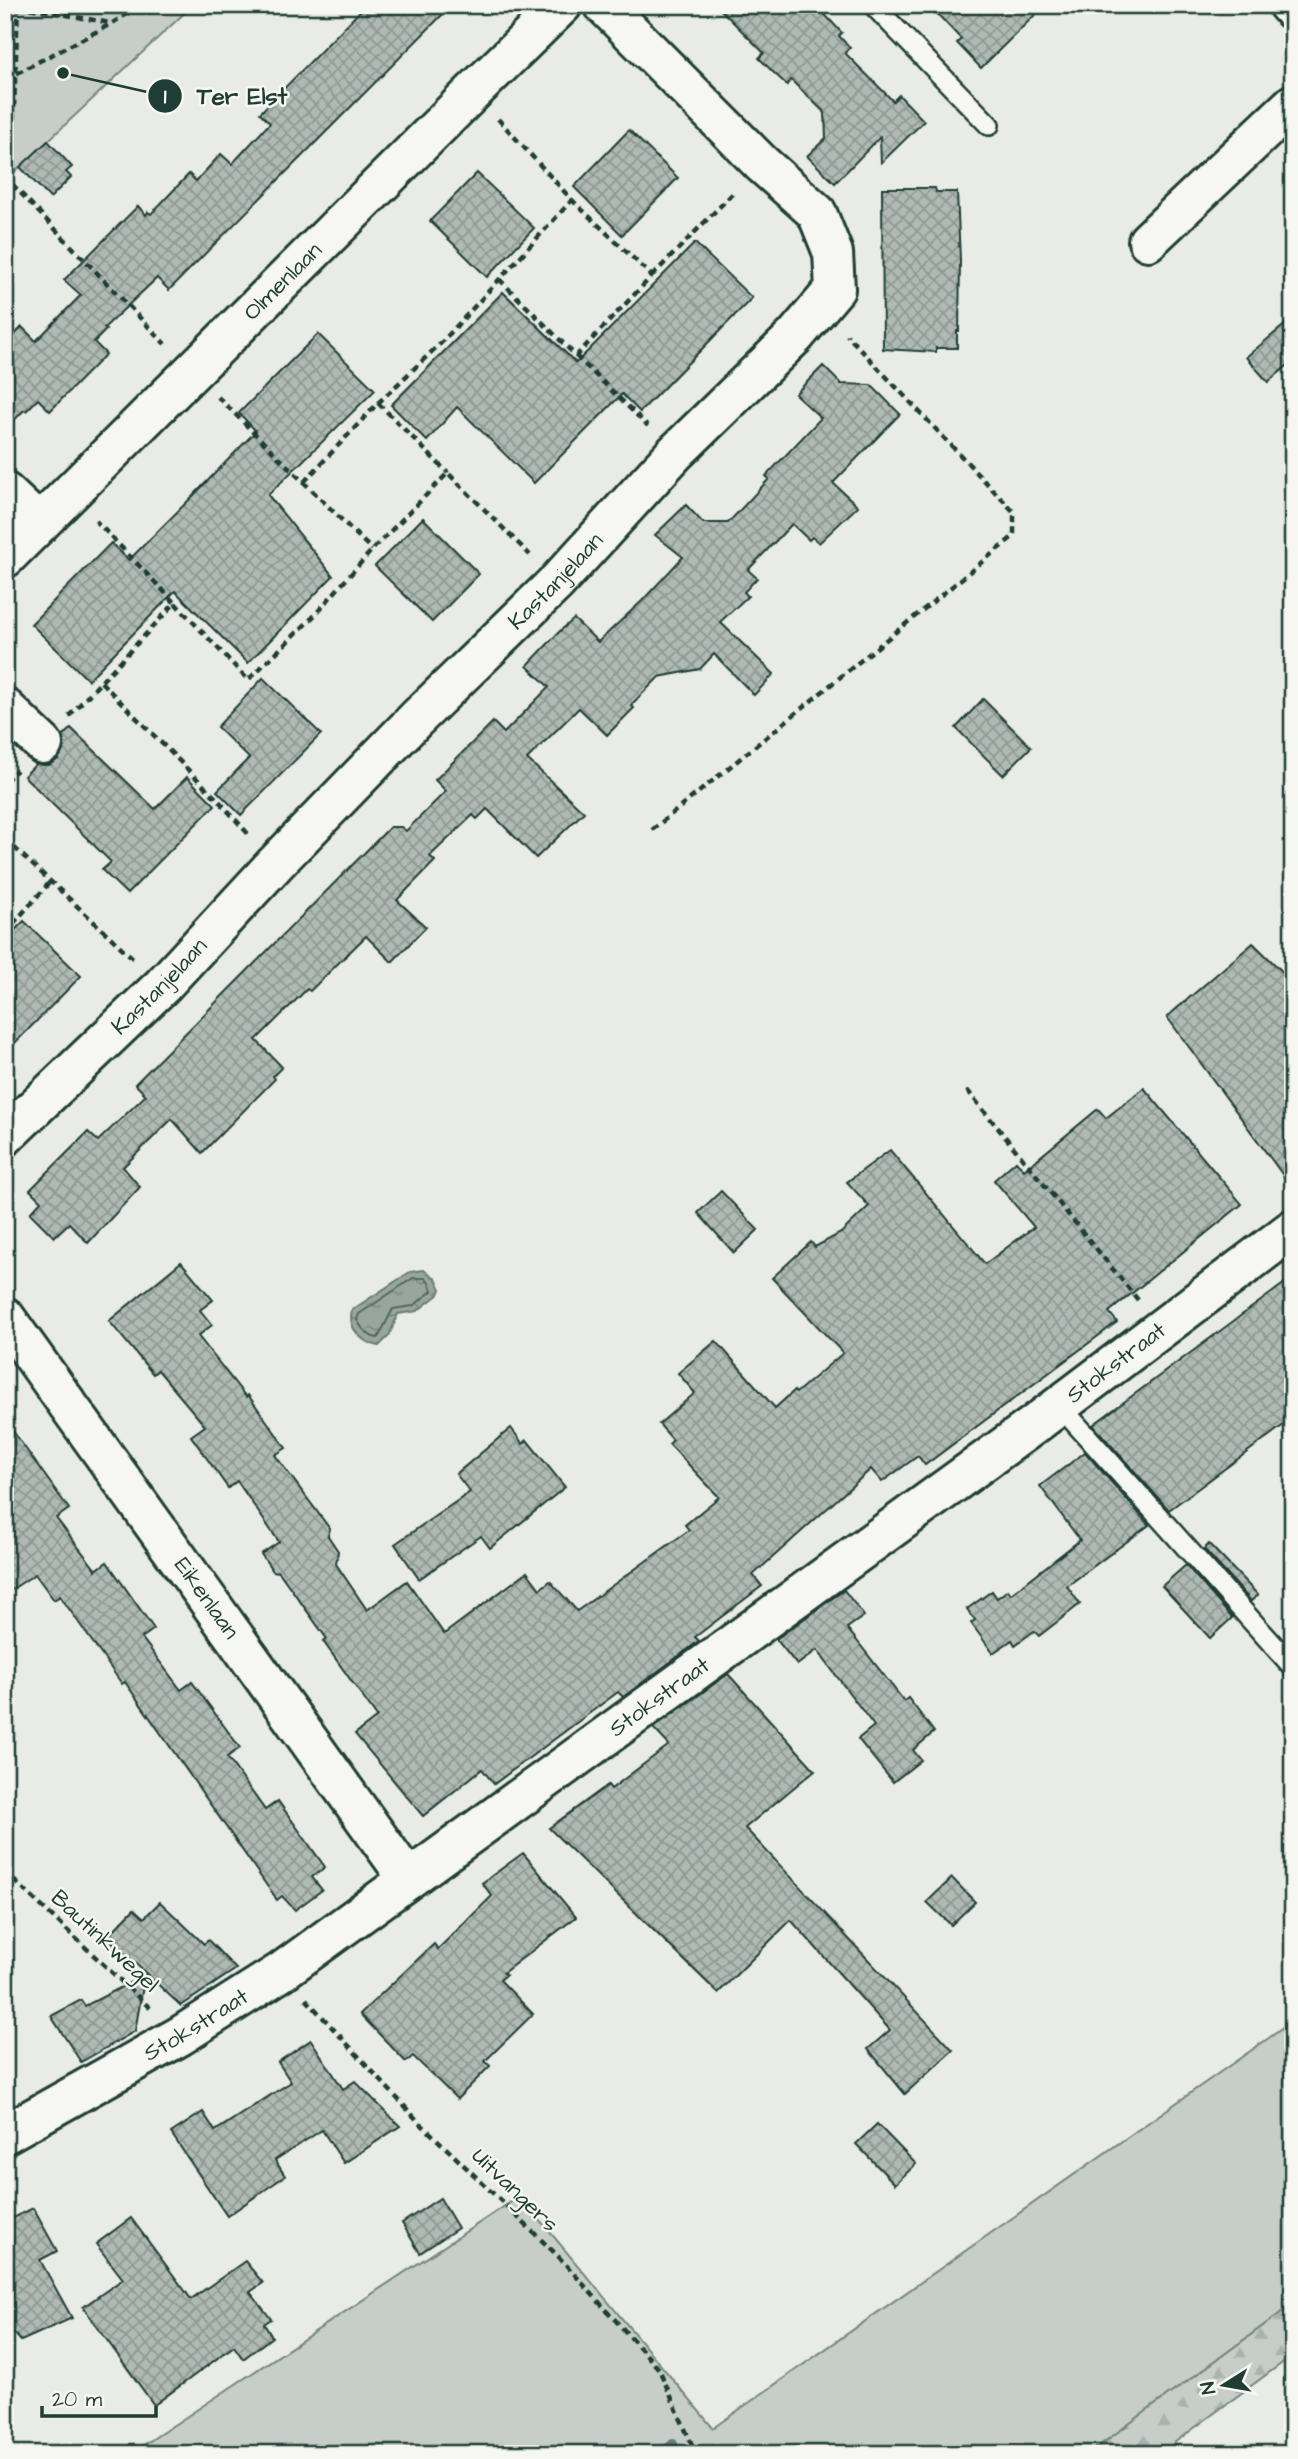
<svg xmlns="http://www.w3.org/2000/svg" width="1298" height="2459" font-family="'Architects Daughter',sans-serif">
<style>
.green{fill:#c7cec9;stroke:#73867e;stroke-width:2}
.forest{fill:url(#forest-firs);stroke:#73867e;stroke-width:2}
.water{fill:url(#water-ripples);stroke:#687c75;stroke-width:2}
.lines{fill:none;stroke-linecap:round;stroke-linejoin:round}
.shore{stroke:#50675f;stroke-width:2}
.stream{stroke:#687c75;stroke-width:10}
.building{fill:url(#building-cross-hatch);stroke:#1f3d34;stroke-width:2}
.lane-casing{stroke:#1f3d34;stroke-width:24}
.street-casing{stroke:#1f3d34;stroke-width:44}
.path{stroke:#1f3d34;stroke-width:4.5;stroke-dasharray:7 5;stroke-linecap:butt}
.lane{stroke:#f6f6f2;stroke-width:19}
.street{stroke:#f6f6f2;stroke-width:38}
.labels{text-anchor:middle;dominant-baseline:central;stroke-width:5;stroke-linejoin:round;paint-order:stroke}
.street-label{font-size:23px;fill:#1f3d34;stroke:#f6f6f2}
.leader{fill:none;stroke:#1f3d34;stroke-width:2.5}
.callout-dot{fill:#1f3d34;stroke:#f6f6f2;stroke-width:2.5}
.mark-label{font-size:21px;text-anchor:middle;font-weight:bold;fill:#fff}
.callout-label{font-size:24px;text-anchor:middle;font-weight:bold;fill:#1f3d34;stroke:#f6f6f2;stroke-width:5;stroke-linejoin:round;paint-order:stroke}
</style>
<defs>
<pattern id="forest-firs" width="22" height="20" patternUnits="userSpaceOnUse" patternTransform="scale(1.75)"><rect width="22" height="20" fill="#c7cec9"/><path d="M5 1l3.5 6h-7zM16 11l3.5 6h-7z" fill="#aab2ad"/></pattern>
<pattern id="water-ripples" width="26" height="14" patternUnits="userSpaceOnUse" patternTransform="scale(1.75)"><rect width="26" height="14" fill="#99a6a0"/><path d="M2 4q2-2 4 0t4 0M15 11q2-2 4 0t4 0" fill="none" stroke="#7c8883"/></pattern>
<pattern id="building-cross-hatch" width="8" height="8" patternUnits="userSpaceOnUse" patternTransform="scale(1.75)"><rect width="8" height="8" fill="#b0bab5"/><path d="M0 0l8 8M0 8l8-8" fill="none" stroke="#8f9894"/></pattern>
</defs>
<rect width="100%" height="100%" fill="#e9ebe7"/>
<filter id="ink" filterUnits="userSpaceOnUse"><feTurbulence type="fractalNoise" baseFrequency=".0143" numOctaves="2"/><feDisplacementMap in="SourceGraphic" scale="14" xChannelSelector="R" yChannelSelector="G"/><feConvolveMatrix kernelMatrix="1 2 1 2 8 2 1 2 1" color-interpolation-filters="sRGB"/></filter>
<g filter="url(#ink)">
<g class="green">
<path d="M5,5H193L5,181Z"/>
<path d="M1293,2021V2304L1088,2454H130L520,2196L713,2428Z"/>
</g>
<path class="forest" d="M1293,2304V2355L1159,2454H1088Z"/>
<path class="water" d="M424,1270L436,1279L441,1289L439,1294L417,1311L398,1314L389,1336L379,1346C362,1343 347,1328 352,1310L410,1272Z"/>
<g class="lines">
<path class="shore" d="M413,1278H425L430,1284L432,1291L413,1306L393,1309L378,1338C368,1337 362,1329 357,1320L359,1314Z"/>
<path class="stream" d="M661,2454L673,2444"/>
</g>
<g class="building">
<path d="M366,5H452L169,290L157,278L104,328L106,330L94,342L106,354L50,411L38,399L26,411L24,410L5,430V345L22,327L36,341L81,295L64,280L138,206L146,215L148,212L151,214L189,174L196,181L221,154L232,164L270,123L260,113Z"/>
<path d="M716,5H816L842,33L839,36L850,48L845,53L893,101L899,95L924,121L881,163L880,137L835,183L807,156L826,138L825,113L791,80L787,85L772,71L759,58L764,53Z"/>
<path d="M929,5H1045L981,68L957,43L961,39Z"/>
<path d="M629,130L678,178L622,235L574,187Z"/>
<path d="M48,141L72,167L66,172L71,177L50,198L20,167Z"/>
<path d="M477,173L534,228L487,277L430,221Z"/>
<path d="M882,188H935L936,192H957L960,260L959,331H957V348H936V352L883,349Z"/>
<path d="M695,243L752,298L640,412L622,394L534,483L457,407L427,441L391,405L503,292L576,363Z"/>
<path d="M1293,318V361L1268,382L1246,357Z"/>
<path d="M318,334L375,390L268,495L333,576L248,663L175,591L88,680L31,624L111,543L129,560L193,496L256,431L239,413Z"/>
<path d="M823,366L841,384L871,385L900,414L833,483L858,506L819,543L812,537L809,540L792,524L748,570L757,578L744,592L748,596L720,622L774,674L754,695L714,654L700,669L659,677L631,705L634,708L607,735L579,708L527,759L584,812L536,858L487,809L477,819L473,815L430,856L435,861L397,900L426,927L392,962L366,936L310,991L307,989L256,1040L282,1067L273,1076L275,1079L202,1153L172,1119L123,1167L140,1187L88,1243L69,1223L54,1237L30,1213L41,1201L30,1190L88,1132L98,1141L146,1095L135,1084L390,827H401L406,831L446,791L435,780L493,722L504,733L549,687L527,666L560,631L574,619L598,642L642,601L683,557L655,535L686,505L703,523H728L769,479L766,476L821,418L795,394Z"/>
<path d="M423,518L479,574L432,622L375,566Z"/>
<path d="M263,678L321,734L241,815L217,791L249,758L217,727Z"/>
<path d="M983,699L1031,747L1003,775L956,728Z"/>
<path d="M71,728L155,809L187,777L215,805L127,894L102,870L111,862L24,776L36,764L49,765L58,759L64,748L63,736Z"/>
<path d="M24,921L81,976L5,1053V940Z"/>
<path d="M1253,943L1293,982V1189L1167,1017Z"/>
<path d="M1144,1088L1242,1204L1109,1312L1117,1322L925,1465L918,1456L882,1482L871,1469L753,1575L762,1586L695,1637L699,1641L623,1697L618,1692L494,1784L482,1769L423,1816L355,1734L377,1717L323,1641L327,1639L279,1572L273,1571L261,1554L279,1542L237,1481L228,1488L191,1436L205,1426L158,1370L153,1374L109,1321L181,1262L213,1300L200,1310L212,1325L198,1336L246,1397L248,1395L286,1448L275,1455L330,1529L328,1536L338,1551L336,1564L367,1610L407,1581L444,1634L527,1572L540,1589L550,1581L577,1611L689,1530L685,1525L719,1497L669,1444L673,1440L659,1424L695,1393L678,1373L716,1341L775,1408L794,1391L796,1393L843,1353L772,1278L811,1242L815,1247L841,1233L869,1206L847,1182L890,1150L985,1264L1034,1227L994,1180L1016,1161L1024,1170L1098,1109L1106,1118Z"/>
<path d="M721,1191L758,1230L734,1253L698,1213Z"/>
<path d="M1293,1277V1418L1169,1510L1093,1425Z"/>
<path d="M5,1420L69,1509L56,1518L96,1570L107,1562L154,1629L142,1638L181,1690L192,1682L240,1748L227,1757L265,1810L278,1801L325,1867L312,1877L322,1890L295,1910L282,1896L277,1900L125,1682L122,1684L60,1596L54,1600L35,1574L5,1594Z"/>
<path d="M511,1428L523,1444L527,1440L565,1487L490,1548L481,1536L419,1579L395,1544L470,1492L456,1474Z"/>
<path d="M1085,1452L1149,1525L1067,1586L1080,1604L1039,1636L1034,1631L1015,1645L1012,1640L993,1653L971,1623L975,1620L967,1609L992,1591L997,1598L1008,1590L1011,1594L1080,1540L1040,1486Z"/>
<path d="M1209,1544L1258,1595L1251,1601L1204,1549Z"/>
<path d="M1186,1565L1232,1618L1210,1638L1162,1586Z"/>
<path d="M844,1590L864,1616L847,1628L904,1701L908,1698L934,1732L913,1750L921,1760L893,1782L858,1739L874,1726L817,1650L797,1665L776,1639Z"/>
<path d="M728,1674L815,1770L745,1828L953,2050L905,2094L868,2049L890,2030L791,1920L718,1993L549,1828L608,1785L611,1789L669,1745L653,1728Z"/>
<path d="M523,1853L576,1917L503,1973L506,1975L500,1980L533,2014L485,2061L490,2066L457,2099L413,2056L406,2062L360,2014L434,1944L438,1949L492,1896L482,1883Z"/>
<path d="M952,1878L975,1902L951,1925L927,1902Z"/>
<path d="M160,1902L204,1944L208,1940L236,1969L181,2006L107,1937L134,1909L144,1918Z"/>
<path d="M145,1975L135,2031L81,2062L51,2016L81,2000L85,2006Z"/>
<path d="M311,2040L343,2089L355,2081L400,2126L344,2163L322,2130L275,2160L285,2176L227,2216L171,2133L203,2112L215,2131L291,2082L278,2062Z"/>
<path d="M877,2124L916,2164L895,2184L856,2144Z"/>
<path d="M440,2198L458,2228L420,2253L402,2223Z"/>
<path d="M33,2208L57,2251L40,2260L72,2318L21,2341L5,2323V2222Z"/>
<path d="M131,2218L191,2299L245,2261L263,2283L250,2292L271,2319L264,2324L272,2337L243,2359L234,2346L154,2405L83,2307L123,2279L96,2244Z"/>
</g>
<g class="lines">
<g class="lane-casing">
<g id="lane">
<path d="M873,5L989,125"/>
<path d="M1059,1405L1293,1667"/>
</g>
</g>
<g class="street-casing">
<g id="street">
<path d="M1288,5L1293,10"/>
<path d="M1148,241L1293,104"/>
<path d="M5,492L39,524"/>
<path id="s1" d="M5,558L473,92L562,5"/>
<path d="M5,708L43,744"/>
<path id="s2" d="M5,1136L162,986L275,864L416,719L557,582L675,453L795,336L835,289L833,253L817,213L762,164L604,5"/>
<path id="s3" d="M5,1317L408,1879"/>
<path id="s4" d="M5,2134L180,2036L281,1972L1031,1427L1293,1229"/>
</g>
</g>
<g class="path">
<path d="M18,6L110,23"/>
<path d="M5,7L18,6L11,183L165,344"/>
<path d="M5,76L15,74L111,24L141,5"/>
<path d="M652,276L735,191"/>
<path d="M499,279L576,356L652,276L572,200"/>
<path d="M576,356L648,426"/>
<path d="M218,397L372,550"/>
<path d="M378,403L448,473"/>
<path d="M304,482L378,403L442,342L572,200L498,119"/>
<path d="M175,603L248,680L313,617L372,550L448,473L530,555"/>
<path d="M101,682L220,802L251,837"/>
<path d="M69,716L175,603L96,521"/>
<path d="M5,781L17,770"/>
<path d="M652,830L1014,536V512L847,335"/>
<path d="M5,839L136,961"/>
<path d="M5,933L51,881"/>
<path d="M967,1090L1138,1300"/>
<path d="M5,1872L151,2009"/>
<path d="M306,1999L418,2121L558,2256L659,2369L696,2454"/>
</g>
<use href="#lane" class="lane"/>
<use href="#street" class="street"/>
</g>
</g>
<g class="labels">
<g class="street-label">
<text stroke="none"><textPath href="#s1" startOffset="392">Olmenlaan</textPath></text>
<text stroke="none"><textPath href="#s2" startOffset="782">Kastanjelaan</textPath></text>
<text stroke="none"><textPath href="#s2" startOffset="215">Kastanjelaan</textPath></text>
<text stroke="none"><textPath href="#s4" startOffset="1354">Stokstraat</textPath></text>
<text stroke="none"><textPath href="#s3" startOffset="346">Eikenlaan</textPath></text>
<text stroke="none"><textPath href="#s4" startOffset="788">Stokstraat</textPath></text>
<text transform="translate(105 1941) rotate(43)">Bautinkwegel</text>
<text stroke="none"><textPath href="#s4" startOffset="220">Stokstraat</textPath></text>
<text transform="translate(515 2190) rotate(44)">Uitvangers</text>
</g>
</g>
<path class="leader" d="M63 73L165 96"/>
<g class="callout-dot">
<circle cx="63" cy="73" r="7"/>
<circle cx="165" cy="96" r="18"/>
</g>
<g class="mark-label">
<text x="165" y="103">1</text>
</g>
<g class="callout-label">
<text x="242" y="104">Ter Elst</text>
</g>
<rect width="1298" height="2459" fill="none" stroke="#f6f6f2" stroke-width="28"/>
<rect x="14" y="14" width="1270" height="2431" fill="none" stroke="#1f3d34" stroke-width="2.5" filter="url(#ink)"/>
<g transform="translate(1224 2385) rotate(259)" stroke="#f6f6f2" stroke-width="5" paint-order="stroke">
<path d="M0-5L12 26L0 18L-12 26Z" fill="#1f3d34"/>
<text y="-10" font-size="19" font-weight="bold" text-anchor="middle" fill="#1f3d34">N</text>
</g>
<path d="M42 2406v10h114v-10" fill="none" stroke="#1f3d34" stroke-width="3.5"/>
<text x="52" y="2406" font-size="21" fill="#1f3d34" stroke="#f6f6f2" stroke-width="5" paint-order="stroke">20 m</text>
</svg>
